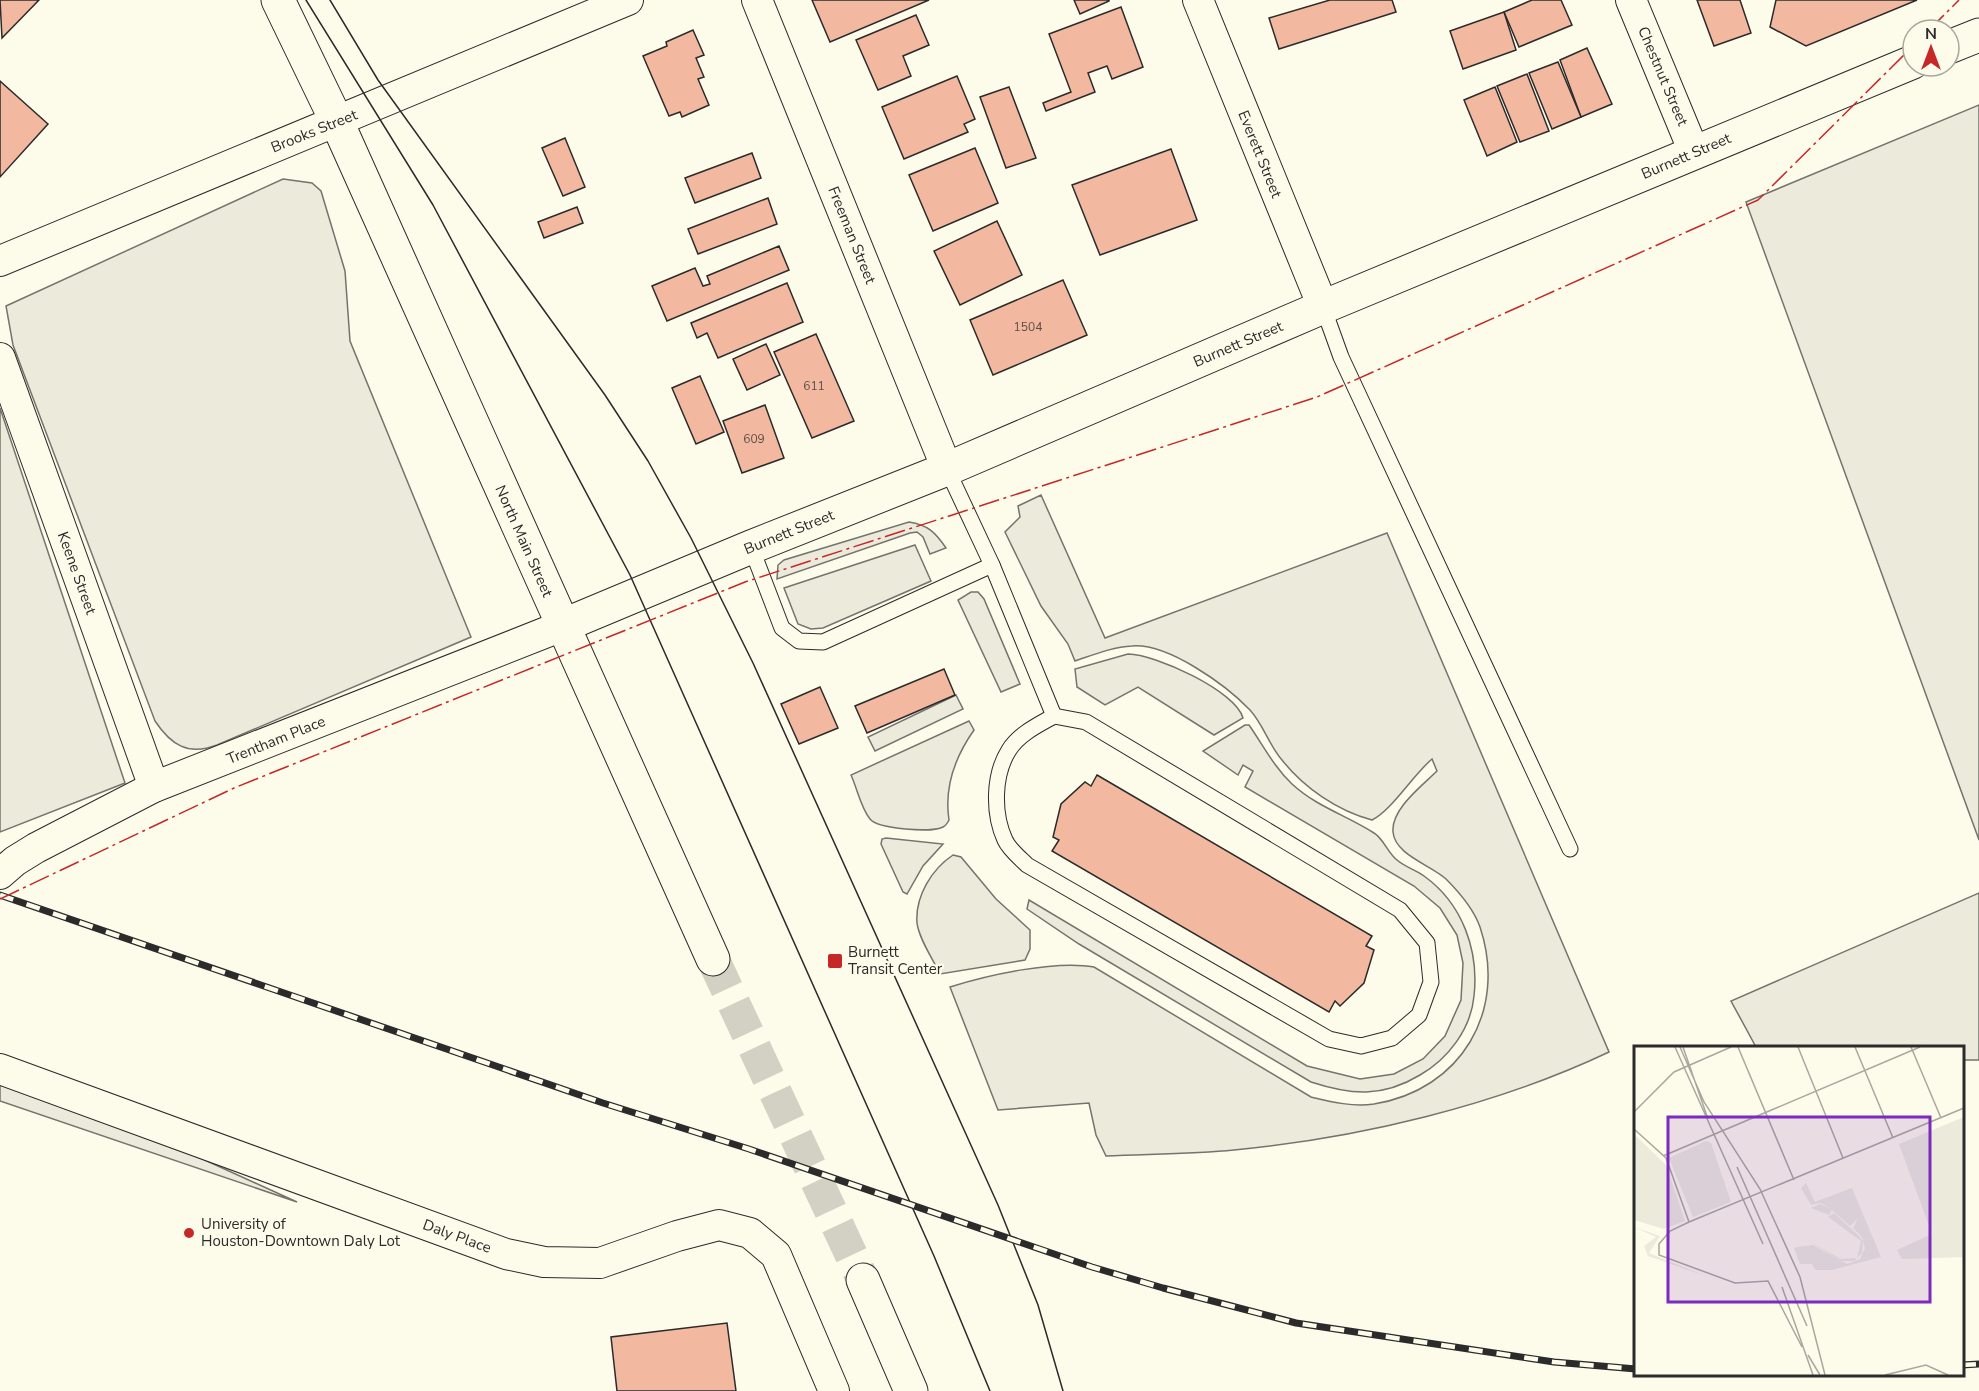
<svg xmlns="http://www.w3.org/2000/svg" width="1979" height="1391" font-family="'Nunito Sans',sans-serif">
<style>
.green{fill:#ecebdb;stroke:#74746e;stroke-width:1.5}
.building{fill:#f2b8a0;stroke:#2b2b2b;stroke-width:1.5}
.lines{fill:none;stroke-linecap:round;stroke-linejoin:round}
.secondary-tunnel{stroke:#d3d1c4;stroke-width:33;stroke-dasharray:33 16;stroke-linecap:butt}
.service-casing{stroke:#2b2b2b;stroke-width:17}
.minor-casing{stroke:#2b2b2b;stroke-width:32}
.tertiary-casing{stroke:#2b2b2b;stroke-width:35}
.secondary-casing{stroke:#2b2b2b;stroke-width:35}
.service{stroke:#fdfbea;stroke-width:15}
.minor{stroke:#fdfbea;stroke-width:30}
.tertiary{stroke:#fdfbea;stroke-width:33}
.secondary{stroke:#fdfbea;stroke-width:33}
.tram{stroke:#2b2b2b;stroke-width:1.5}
.rail-casing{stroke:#2b2b2b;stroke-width:7}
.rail{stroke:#fdfbea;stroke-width:4.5;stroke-dasharray:14;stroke-linecap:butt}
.power{stroke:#c62828;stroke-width:1.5;stroke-dasharray:21 4.5 3 4.5;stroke-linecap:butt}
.poi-dot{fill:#c62828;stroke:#fdfbea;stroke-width:2}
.labels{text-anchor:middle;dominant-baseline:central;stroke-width:4.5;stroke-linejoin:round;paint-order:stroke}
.number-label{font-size:12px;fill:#5d4e48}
.street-label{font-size:15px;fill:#2b2b2b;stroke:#fdfbea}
.poi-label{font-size:15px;fill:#2b2b2b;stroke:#fdfbea;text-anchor:start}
.inset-road{fill:none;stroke:#a9a89e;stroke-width:1.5}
.view{fill:#7b2cbf;fill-opacity:0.15;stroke:#7b2cbf;stroke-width:3}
.inset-edge{fill:none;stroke:#2b2b2b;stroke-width:3}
</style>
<rect width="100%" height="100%" fill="#fdfbea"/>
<g class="green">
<path d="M1979,105V840L1746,202Z"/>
<path d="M283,179L312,183L321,191L345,271L350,341L471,637L217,745C188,756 171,745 155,721L13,345L6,306Z"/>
<path d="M0,408L125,783L0,832Z"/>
<path d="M1041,495L1105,638L1387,533L1609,1052C1495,1106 1359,1138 1234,1150C1192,1154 1149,1154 1106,1156L1096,1135L1089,1103L998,1110L950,987C988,975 1055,960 1094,967L1311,1097C1332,1102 1352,1107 1374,1104C1461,1090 1508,1011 1480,927C1474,910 1459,892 1446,879C1431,865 1395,855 1393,832C1391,809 1422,786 1437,771L1432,759C1413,775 1391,811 1372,820C1338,811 1304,788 1282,760C1269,745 1263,724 1250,710C1226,685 1168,643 1132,646C1112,647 1093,655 1075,661L1068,644L1041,606L1005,532L1020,517L1018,506Z"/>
<path d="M909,522C928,525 935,532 946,548L930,554L923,537L917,532L910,533L777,579L778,565L784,560Z"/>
<path d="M915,545L931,581L823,628L811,629L798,624L784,588Z"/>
<path d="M971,592H978L984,599L1020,684L1001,692L958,600Z"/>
<path d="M1128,654C1155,654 1236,691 1243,718L1214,735L1138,687L1105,705L1077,687L1075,669Z"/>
<path d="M956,695L963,709L875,751L868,737Z"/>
<path d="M969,721L974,730C955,757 944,787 949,820C948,822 945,826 943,827C932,833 878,829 870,819C861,808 857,788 851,775Z"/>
<path d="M1245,725H1249C1263,745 1274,767 1292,784C1317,807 1346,815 1374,833C1383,838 1388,853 1397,860C1405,867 1416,870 1424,876C1463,904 1479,951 1474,996C1471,1029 1448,1059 1420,1075C1382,1098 1351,1095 1311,1082L1079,944L1027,909L1029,900L1307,1066L1360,1079L1394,1074L1423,1059L1445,1036L1461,1000L1463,963L1457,935L1440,908L1414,886L1245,787L1253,771L1243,765L1238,775L1203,751Z"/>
<path d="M886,838L943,844L923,866L907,894L903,892L881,844L882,839Z"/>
<path d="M953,855L961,857L996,899L1030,930V949L1025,960L940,974C933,959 919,939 917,923C915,896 932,869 953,855Z"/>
<path d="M1979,893V1060H1963L1962,1048L1756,1047L1731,1001Z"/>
<path d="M0,1085L196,1156L297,1202L0,1101Z"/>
</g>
<g class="building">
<path d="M0,0H39L2,38Z"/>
<path d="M812,0H929L830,42Z"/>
<path d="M1074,0H1109V1L1080,14Z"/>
<path d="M1330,0H1392L1396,12L1279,49L1269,18Z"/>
<path d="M1532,0H1561L1572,25L1519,47L1504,12Z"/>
<path d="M1697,0H1740L1751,33L1714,46Z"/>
<path d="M1776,0H1917L1806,46L1770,27Z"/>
<path d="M1121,7L1143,67L1112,79L1107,66L1088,73L1095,92L1046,111L1043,103L1071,92L1049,34Z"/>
<path d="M1504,12L1516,50L1463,69L1450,31Z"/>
<path d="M916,15L929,45L903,56L911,76L878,90L856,40Z"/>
<path d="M693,30L704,55L696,58L704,77L698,79L709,105L682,117L680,112L669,116L643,56L667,46L666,42Z"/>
<path d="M1587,48L1612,104L1581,117L1560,60Z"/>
<path d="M1558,62L1581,117L1552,129L1529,73Z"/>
<path d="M1527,74L1549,131L1520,142L1497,86Z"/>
<path d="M957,76L975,119L964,124L968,132L904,159L882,107Z"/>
<path d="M0,81L48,124L0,177Z"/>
<path d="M1009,87L1036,158L1006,168L980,97Z"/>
<path d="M1495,87L1517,142L1487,156L1464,100Z"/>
<path d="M565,138L585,187L563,196L542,148Z"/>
<path d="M975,148L998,203L933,231L909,175Z"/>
<path d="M1171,149L1197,220L1100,255L1072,185Z"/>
<path d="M752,153L761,178L695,203L685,178Z"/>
<path d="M768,198L777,224L698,254L688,229Z"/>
<path d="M577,207L583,223L544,238L538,222Z"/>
<path d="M997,221L1022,275L960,305L934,251Z"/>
<path d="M779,246L789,270L667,321L652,286L695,268L703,286L710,284L707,276Z"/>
<path d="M1063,280L1087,335L993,375L970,320Z"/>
<path d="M787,283L803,322L718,358L707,333L697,338L691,323Z"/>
<path d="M816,334L854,421L812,438L774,352Z"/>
<path d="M766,344L780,375L747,390L733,359Z"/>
<path d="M700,376L724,432L696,444L672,388Z"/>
<path d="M765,405L784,458L742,473L723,421Z"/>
<path d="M944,669L955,695L867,733L855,706Z"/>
<path d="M820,687L838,728L799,744L781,704Z"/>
<path d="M1097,775L1372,936L1366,946L1374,950L1364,983L1340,1006L1335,1001L1329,1012L1052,851L1059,840L1053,837L1061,804L1085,782L1091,786Z"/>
<path d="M727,1323L736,1391H617L611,1337Z"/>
</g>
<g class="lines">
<path class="secondary-tunnel" d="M713,959L863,1280"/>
<g class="service-casing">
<g id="service">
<path d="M1323,307L1341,357L1570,849"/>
<path d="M947,469L992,565L1054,716"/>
<path d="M751,547L782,628L799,641L823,642L992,565"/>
<path d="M1054,716L1086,722L1400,910L1427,943L1431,982L1419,1015L1392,1038L1361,1046L1329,1039L1027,865C1020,858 1009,849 1005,840C993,814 993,775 1009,750C1019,734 1038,725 1054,716Z"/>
</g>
</g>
<g class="minor-casing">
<g id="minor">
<path d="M757,0L947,469"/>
<path d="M1198,0L1323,307"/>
<path d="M1631,0L1694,152"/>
<path d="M0,261L628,0"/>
<path d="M0,358L154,787"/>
<path d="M0,874L15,861L36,848L154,787L562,626"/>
<path d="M0,1069L506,1254L544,1262L600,1263L677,1236L719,1225L750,1233L776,1255L834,1391"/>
</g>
</g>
<g class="tertiary-casing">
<g id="tertiary">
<path d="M1949,47L1979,35"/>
<path d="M562,626L751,547L947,469L1323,307L1913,62"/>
</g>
</g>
<g class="secondary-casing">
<g id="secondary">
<path d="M278,0L337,122L713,959"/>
<path d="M863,1280L911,1391"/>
</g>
</g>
<use href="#service" class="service"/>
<use href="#minor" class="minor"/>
<use href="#tertiary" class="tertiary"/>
<use href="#secondary" class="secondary"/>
<g class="tram">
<path d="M306,0L433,205L630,575L934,1256L990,1391"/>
<path d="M330,0L378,80L605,395L648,461L691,538L753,663L998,1205L1038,1305L1063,1391"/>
</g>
<g class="rail-casing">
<g id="rail">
<path d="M0,895L603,1103L749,1149L1092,1267L1163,1288L1296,1323L1554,1362L1636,1369"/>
<path d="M1962,1365L1979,1364"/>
</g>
</g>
<use href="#rail" class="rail"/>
<g class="power">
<path d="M1929,30L1959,0"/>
<path d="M0,899L234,788L745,582L1317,397L1758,200L1913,46"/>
</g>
</g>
<g class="poi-dot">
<rect x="827" y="953" width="16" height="16" rx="3"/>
<circle cx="189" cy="1233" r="6"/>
</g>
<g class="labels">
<g class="number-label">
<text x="1028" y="327">1504</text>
<text x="814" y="386">611</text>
<text x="754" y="439">609</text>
</g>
<g class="street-label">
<text transform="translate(1663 76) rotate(67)">Chestnut Street</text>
<text transform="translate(314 131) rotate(-22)">Brooks Street</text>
<text transform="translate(1260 154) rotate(68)">Everett Street</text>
<text transform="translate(1686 156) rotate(-23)">Burnett Street</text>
<text transform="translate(852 235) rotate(68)">Freeman Street</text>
<text transform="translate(1238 344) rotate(-23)">Burnett Street</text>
<text transform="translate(789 532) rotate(-22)">Burnett Street</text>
<text transform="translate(524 541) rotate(66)">North Main Street</text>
<text transform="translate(77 573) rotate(70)">Keene Street</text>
<text transform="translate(276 740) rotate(-22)">Trentham Place</text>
<text transform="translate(457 1236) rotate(20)">Daly Place</text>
</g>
<g class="poi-label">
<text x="848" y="952">Burnett<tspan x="848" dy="17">Transit Center</tspan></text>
<text x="201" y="1224">University of<tspan x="201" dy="17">Houston-Downtown Daly Lot</tspan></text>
</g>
</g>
<g transform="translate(1634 1046)">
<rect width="330" height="330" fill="#fdfbea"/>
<path d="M330,71V211L268,213L263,204L298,188L265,98ZM0,88L32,119L51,175L30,183L0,174ZM72,95L77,97L97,156L59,171L35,112ZM172,137L181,156L218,142L247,211L198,224H181L178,218H166L160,202L164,201L179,199L213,218L226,213L231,202L228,191L219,182L224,172L216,180L198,164L195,169L177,162L186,158L197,163L187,157L177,159L167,142ZM200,167L223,188L229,195L228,207L220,215H208L170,192L207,213L223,212L227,195L194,171ZM0,181L26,190L15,207L74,231L14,210L10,200L22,191Z" fill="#ecebdb"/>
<path class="inset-road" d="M41,1L129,198M46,1L70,56L126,143L166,231L191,329M49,1L74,73M104,1L160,134M164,1L209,112M221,1L259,92M277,1L307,72M0,66L40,26L97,1M0,83L32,112L55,176M29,110L286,1M103,121L173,280M148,241L179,329M168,301L134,235L101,237L25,209V198L36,185L55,176L330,62M174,309L186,329M251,329L292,319L314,329"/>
<path class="view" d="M34,71H296V256H34Z"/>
<rect width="330" height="330" class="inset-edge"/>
</g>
<g transform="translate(1931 48)"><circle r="28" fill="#fdfbea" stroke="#a9a89e" stroke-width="1.5"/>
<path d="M0-4.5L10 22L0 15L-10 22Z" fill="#c62828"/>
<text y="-9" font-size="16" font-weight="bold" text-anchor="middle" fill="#2b2b2b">N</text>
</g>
</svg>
